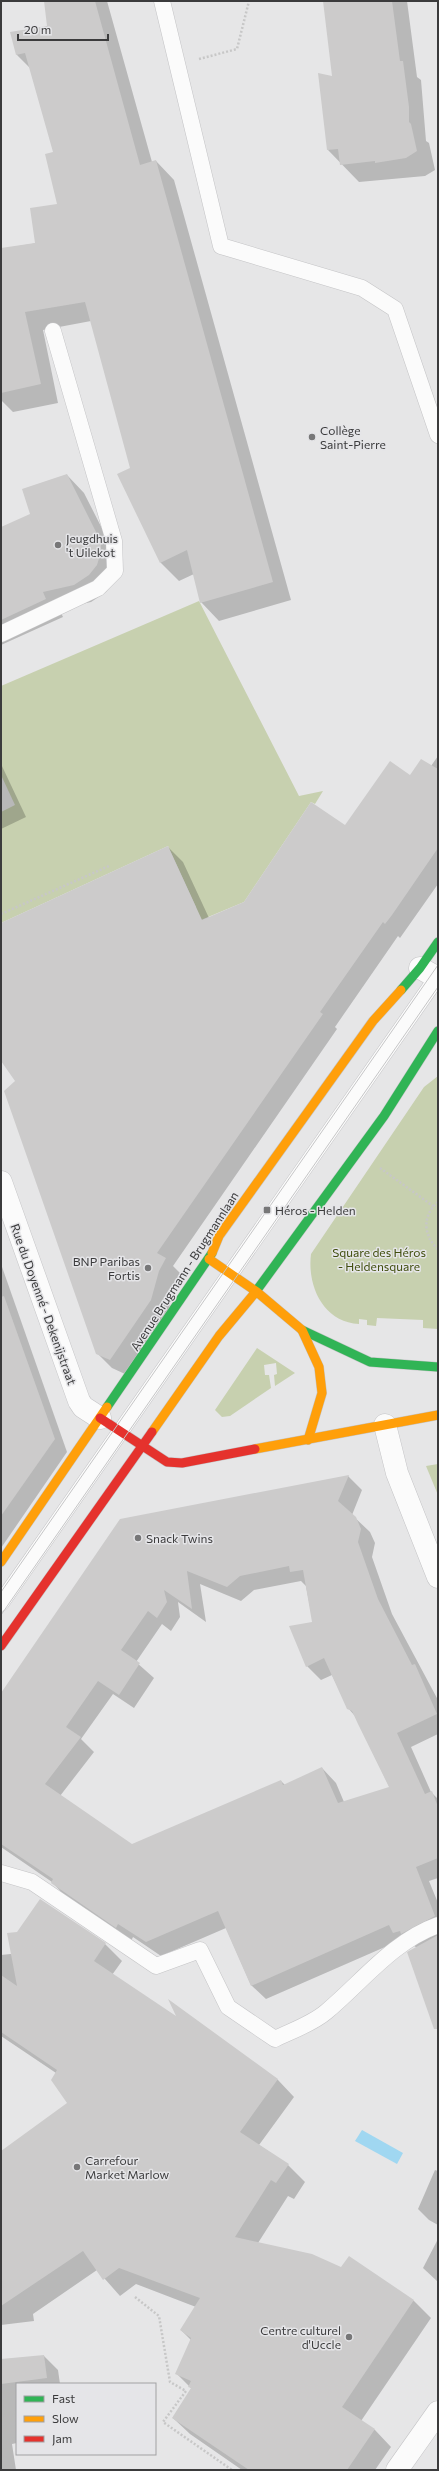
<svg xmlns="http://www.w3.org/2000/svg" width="439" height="2471" font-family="Commissioner,sans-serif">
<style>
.green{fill:#c7d0af}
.water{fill:#a0d7f1}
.shadow{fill:#0003;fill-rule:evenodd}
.building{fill:#cccbcb;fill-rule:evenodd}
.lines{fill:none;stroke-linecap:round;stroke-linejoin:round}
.lane-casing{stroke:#c4c4c6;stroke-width:17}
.street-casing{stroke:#c4c4c6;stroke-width:23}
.fast-casing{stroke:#c4c4c6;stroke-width:10}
.slow-casing{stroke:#c4c4c6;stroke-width:10}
.jam-casing{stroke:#c4c4c6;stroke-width:10}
.path{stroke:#c7c7c7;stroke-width:2.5;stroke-dasharray:2 2;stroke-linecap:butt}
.lane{stroke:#fbfbfb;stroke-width:16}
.street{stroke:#fbfbfb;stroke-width:22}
.fast{stroke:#30b455;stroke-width:9}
.slow{stroke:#ff9f0a;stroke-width:9}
.jam{stroke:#e5322d;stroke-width:9}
.tram{stroke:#c5c5c6;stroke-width:1}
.poi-dot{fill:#777778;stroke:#e5e5e8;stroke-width:1.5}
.labels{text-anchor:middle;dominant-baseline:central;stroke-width:3;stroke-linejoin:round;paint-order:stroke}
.poi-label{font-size:12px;fill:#3b3b3c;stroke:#e5e5e8;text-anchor:start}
.park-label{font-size:12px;fill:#404e0d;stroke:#e5e5e8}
.street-label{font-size:12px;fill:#3b3b3c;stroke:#e5e5e8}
</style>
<rect width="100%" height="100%" fill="#e6e6e7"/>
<g class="green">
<path d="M199,601L299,796L323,791L315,804L311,802L244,902L86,968L196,907L168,846L1,923V812L15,805L1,775V686Z"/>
<path d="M438,1076V1329L423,1328V1320L377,1318L376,1326L367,1325V1320L359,1319V1324C323,1322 307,1286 311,1254L424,1087Z"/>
<path d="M257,1348L295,1373L275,1386L274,1375L277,1374L276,1363L264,1365L265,1375H269L271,1388L230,1416L222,1417L215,1410Z"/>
<path d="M438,1464V1495L426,1466Z"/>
</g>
<path class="water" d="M362,2130L403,2153L397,2164L355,2141Z"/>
<g class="shadow">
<path d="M45,1H107L152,162L156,161L174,180L291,600L219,621L201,602L194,574L179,581L161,563L132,468L91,321L43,330L58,403L13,412L1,400V249L37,243L58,205L54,153L30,68L17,55L11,33L48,26Z"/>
<path d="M324,1H407L417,77L421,80L426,141L429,143L435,170L425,176L359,182L328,150L320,75L333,78Z"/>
<path d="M67,475L84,493L118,560L114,582L106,592L91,602L59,609L63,617L1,645V529L31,515Z"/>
<path d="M438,756V884L400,938L398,936L335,1027L337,1029L173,1266L180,1273L173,1286L169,1310L125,1374L112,1368L97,1353L16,1081L1,1059V924L168,847L183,862L209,918L245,903L410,776L431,766Z"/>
<path d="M1,764L26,817L1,829Z"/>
<path d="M1,1264L67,1452L1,1548Z"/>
<path d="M348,1476L362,1490L352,1515L370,1532L375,1543L372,1557L392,1614L438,1700V1734L411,1747L431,1792L438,1799V1878L429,1881L438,1903V2010L417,1948L413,1945L401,1940L266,1999L251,1985L226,1928L161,1956L133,1937L131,1941L66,1897L52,1882L1,1847V1695L121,1520ZM301,1581L306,1586L313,1622L307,1666L321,1680L332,1675L348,1708L355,1716L390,1788L344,1802L336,1783L322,1768L285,1785L281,1781L132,1845L60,1796L94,1752L81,1739L113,1694L134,1708L154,1678L136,1662L162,1624L171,1631L180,1617L178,1602L206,1622L200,1584L241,1601L254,1590Z"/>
<path d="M105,1944L122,1961L112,1975L178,2018L171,2002L278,2080L294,2097L259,2145L288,2165L305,2182L294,2199L288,2196L258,2243L341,2268L349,2258L414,2301L431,2318L361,2421L375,2430L391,2447L375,2470H242L190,2434L173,2418L192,2389L177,2374L191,2340L181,2330L196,2307L136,2284L120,2296L97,2270L33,2314L34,2321L1,2325V2152L69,2103L56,2073L1,2036V1955Z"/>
<path d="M435,2170L438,2171V2225L429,2220L418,2209Z"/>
<path d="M438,2239V2282L423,2268Z"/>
<path d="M44,2356L58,2370L60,2384H17V2443L12,2444L16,2470H1V2361Z"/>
</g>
<g class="building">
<path d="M44,1H95L140,165L156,160L273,582L200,603L187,550L160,563L117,474L130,468L85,302L25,312L41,384L1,393V248L35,243L30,208L57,204L45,154L53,152L25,53L16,55L10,32L47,26Z"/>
<path d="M323,1H392L400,61H403L409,107V122L411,124L417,151L406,158L375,163V161L340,165L338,149L327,150L318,73L332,76Z"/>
<path d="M67,474L101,542V552L97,565L89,575L74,585L43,592L46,599L1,620V527L30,514L22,489Z"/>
<path d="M421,759L438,769V848L392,915L385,924L383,922L320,1012L323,1014L157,1253L166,1258L159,1271L151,1300L110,1360L96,1354L4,1091L15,1081L1,1061V923L168,846L202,920L244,902L311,802L345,825L390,761L410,775Z"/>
<path d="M4,1296L55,1439L1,1516V1297Z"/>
<path d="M349,1475L338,1501L356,1517L361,1529L358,1542L378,1599L412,1665L415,1664L437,1714L397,1733L425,1794L432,1791L438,1807V1858L416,1867L435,1916L401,1934L400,1931L393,1933L389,1925L251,1986L218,1911L146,1942L118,1924L116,1928L51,1883L53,1879L1,1844V1693L120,1519ZM289,1566L290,1572L303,1570L312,1622L289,1626L306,1667L324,1658L347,1709L352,1711L358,1724L389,1787L338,1803L322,1767L283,1785L281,1780L132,1844L45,1784L81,1737L66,1727L98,1681L119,1695L140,1663L121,1650L148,1611L157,1618L167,1602L164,1590L192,1609L187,1571L227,1587L240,1576Z"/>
<path d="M40,1899L106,1943L94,1961L176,2016L168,1999L278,2079L240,2132L289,2164L276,2183L271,2180L235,2237L312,2254L341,2267L349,2256L414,2300L342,2407L375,2429L347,2470H249L172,2418L191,2388L188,2387L191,2381L175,2374L191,2338L180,2330L200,2298L119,2268L103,2280L83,2251L1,2306V2151L67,2103L51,2080L57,2070L1,2032V1975L17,1986L7,1933L17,1932Z"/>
<path d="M438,1935V2029H434L407,1952Z"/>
<path d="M44,2355L47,2378L1,2384V2359Z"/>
</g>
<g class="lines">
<g class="lane-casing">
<g id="lane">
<path d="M162,1L221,246L362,288L395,309L438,435"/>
<path d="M1,634L98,588L115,571L114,541L53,331"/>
<path d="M1,1603L438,976"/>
<path d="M1,1873L32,1882L156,1966L200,1950L228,2007L275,2039C291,2031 312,2024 326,2012C362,1982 393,1941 438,1925"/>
</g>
</g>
<g class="street-casing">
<g id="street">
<path d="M420,968L438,978"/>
<path d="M1,1182L79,1401L83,1407L100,1418"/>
<path d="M385,1425L397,1473L438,1577"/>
<path d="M397,2470L438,2412"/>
</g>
</g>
<g class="fast-casing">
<g id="fast">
<path d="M401,990L420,968L438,942"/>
<path d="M254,1294L384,1116L438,1031"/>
<path d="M302,1330L370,1362L438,1367"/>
<path d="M107,1407L212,1253"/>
</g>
</g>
<g class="slow-casing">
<g id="slow">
<path d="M212,1253L219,1236L373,1021L401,990"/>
<path d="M209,1259L257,1292L302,1330L319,1367L322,1393L308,1440"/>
<path d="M152,1432L219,1336L254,1294"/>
<path d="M255,1449L438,1415"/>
<path d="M1,1562L107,1407"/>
</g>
</g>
<g class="jam-casing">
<g id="jam">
<path d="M100,1418L167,1462L182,1463L255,1449"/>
<path d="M1,1646L152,1432"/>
</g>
</g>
<g class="path">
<path d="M199,59L237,49L249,1"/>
<path d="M1,914L109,866"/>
<path d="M380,1168L433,1206"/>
<path d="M438,1202C422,1215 423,1236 438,1249"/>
<path d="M135,2297L159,2316L170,2382L186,2391L163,2422L232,2470"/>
</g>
<use href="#lane" class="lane"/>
<use href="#street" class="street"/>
<use href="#fast" class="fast"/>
<use href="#slow" class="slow"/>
<use href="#jam" class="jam"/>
<g class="tram">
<path d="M1,1592L438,965"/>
<path d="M1,1615L438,987"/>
</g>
</g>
<g class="poi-dot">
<circle cx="312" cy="437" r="4"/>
<circle cx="58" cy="545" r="4"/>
<rect x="263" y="1206" width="8" height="8" rx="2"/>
<circle cx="148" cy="1268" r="4"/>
<circle cx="138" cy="1538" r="4"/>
<circle cx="77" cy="2167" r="4"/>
<circle cx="349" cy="2337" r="4"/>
</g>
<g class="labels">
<g class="poi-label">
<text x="320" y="430">Collège<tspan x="320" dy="14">Saint-Pierre</tspan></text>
<text x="66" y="538">Jeugdhuis<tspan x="66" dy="14">'t Uilekot</tspan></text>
<text x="275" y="1210">Héros - Helden</text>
<text x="140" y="1261" text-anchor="end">BNP Paribas<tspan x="140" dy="14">Fortis</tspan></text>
<text x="146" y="1538">Snack Twins</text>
<text x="85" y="2160">Carrefour<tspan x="85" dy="14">Market Marlow</tspan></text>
<text x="341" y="2330" text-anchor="end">Centre culturel<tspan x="341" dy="14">d'Uccle</tspan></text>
</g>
<g class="park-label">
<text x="379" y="1252">Square des Héros<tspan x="379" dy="14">- Heldensquare</tspan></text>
</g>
<g class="street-label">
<text transform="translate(184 1271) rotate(-57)">Avenue Brugmann - Brugmannlaan</text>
<text transform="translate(44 1304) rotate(70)">Rue du Doyenné - Dekenijstraat</text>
</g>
</g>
<rect width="439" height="2471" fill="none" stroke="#3b3b3c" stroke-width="4"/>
<rect x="16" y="2383" width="140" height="72" fill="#e5e5e8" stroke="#a1a1a3"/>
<rect x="24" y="2396" width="20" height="6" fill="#30b455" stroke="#a1a1a3"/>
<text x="52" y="2403" font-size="12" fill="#3b3b3c">Fast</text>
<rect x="24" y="2416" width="20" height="6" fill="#ff9f0a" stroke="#a1a1a3"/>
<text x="52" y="2423" font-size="12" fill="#3b3b3c">Slow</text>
<rect x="24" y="2436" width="20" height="6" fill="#e5322d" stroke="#a1a1a3"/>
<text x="52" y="2443" font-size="12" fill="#3b3b3c">Jam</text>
<path d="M18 34v6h90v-6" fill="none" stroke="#3b3b3c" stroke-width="2"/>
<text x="24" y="34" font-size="12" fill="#3b3b3c" stroke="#e5e5e8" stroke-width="3" paint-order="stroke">20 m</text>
</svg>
